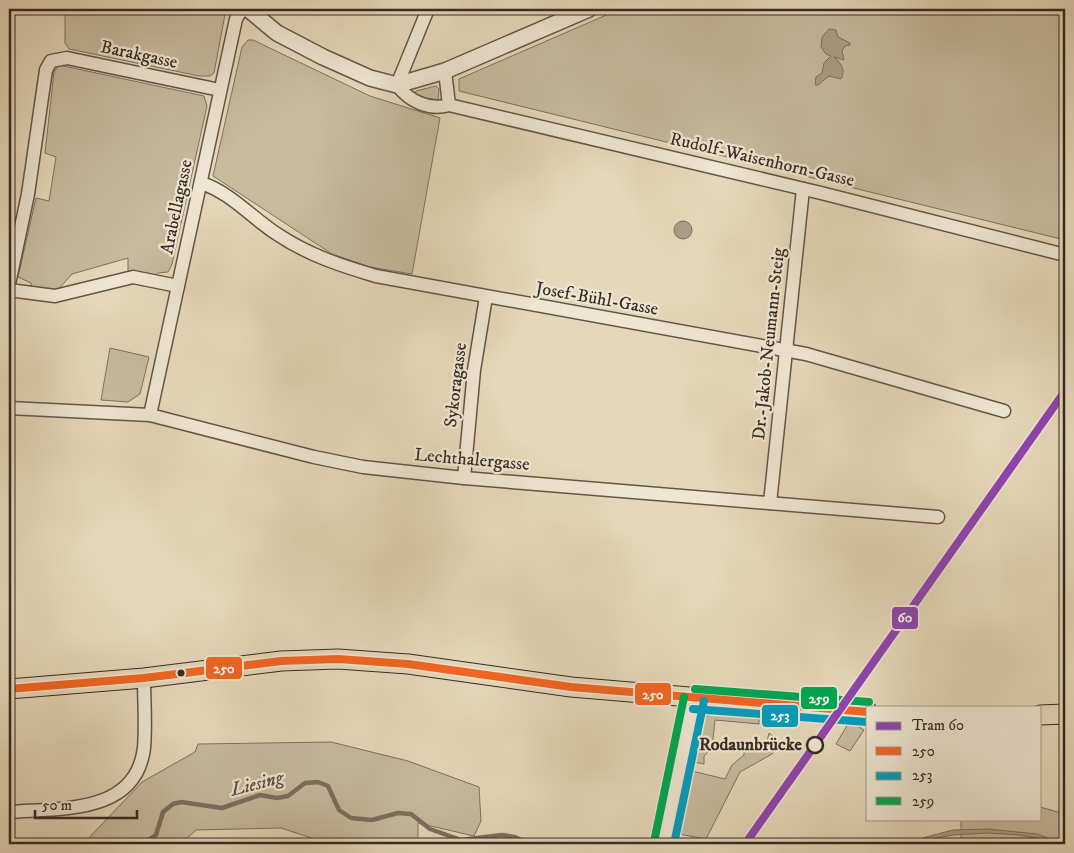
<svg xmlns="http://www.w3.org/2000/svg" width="1074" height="853" font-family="'IM FELL DW Pica',serif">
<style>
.green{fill:#c7ba9f;stroke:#7e7260}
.water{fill:#aa9d86;stroke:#7c6f5e}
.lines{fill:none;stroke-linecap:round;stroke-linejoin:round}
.stream{stroke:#7c6f5e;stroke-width:4.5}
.minor-casing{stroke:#625648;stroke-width:15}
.tertiary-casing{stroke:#625648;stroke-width:18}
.primary-casing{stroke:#362b22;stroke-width:21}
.minor{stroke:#eee5d2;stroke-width:12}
.tertiary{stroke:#eee5d2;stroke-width:15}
.primary{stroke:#e5d7b9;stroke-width:19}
.bus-1-casing{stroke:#eee5d2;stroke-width:11}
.bus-2-casing{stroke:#eee5d2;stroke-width:11}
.bus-3-casing{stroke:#eee5d2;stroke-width:11}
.bus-1{stroke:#f26522;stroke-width:8}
.bus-2{stroke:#059cbd;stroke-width:8}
.bus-3{stroke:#00a651;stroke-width:8}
.tram-1-casing{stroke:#eee5d2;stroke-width:11}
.tram-1{stroke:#8e44ad;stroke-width:8}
.bus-dot{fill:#362b22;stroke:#eee5d2;stroke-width:2}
.stop-dot{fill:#eee5d2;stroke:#362b22;stroke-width:2.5}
.labels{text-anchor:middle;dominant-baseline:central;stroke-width:4.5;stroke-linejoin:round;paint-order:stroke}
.street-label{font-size:18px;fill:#362b22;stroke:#eee5d2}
.stop-label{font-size:18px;font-weight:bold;fill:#362b22;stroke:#eee5d2;text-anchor:end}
.water-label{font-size:19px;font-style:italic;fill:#594d40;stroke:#eee5d2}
.line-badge{stroke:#eee5d2;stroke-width:2}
.badge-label{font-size:14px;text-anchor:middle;font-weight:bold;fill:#fff}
</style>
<rect width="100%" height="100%" fill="#e5d7b9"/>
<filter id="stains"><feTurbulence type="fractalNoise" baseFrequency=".004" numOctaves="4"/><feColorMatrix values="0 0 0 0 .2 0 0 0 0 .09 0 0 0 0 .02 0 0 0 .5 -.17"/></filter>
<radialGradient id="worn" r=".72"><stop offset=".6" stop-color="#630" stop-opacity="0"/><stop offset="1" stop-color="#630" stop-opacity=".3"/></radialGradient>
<g class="green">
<path d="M65,9H226L214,73L210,76H199L69,49L65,43Z"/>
<path d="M620,9H1065V240L459,91V79Z"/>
<path d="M248,40H253L370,96L440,118L412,274L370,267L332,254L213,176L242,47Z"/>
<path d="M59,65L204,96L207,106L172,264L168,272L158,273L155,276L128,272V258L72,274L56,292L31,286V283L18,277L36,198L49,201L56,157L45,153L54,72Z"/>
<path d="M436,86L439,89L438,101L415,95L416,91Z"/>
<path d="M110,348L149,357L140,394L128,402L101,400Z"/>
<path d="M711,713L759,718V724L715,720L712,748L704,756V764L694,762L703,719Z"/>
<path d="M848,724L856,725L864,730L850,751L836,744Z"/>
<path d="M769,733L774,737L771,742L777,748L772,754L740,772L706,839L679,834L692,771L725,779L732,765L744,755V751L756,752L757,745L766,746Z"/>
<path d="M331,742L408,761L479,787L481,821L474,836L418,823V838L420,844H330L281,828L196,830L181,844H83L142,782L195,752L198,744Z"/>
<path d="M1040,807L1065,814V844H961V819H1040Z"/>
</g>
<g class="water">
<path d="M829,29L836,30L838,37L850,43V45L845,46L842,51L844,60L834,57C841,63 846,70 841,79L829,76L818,85H815L816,77L822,73L824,63L831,56L826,54L821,47L822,37Z"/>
<circle cx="683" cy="230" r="9"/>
<path d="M988,829L1037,834L1065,844L1020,835L987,833L954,835L900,844L953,830Z"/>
</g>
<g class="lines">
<path class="stream" d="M133,844L150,839L156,835L163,812L173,804L181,802L222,808L260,795L277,798L288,796L305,783L318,782L328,786L339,810L351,818L372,820L398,813L411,814L430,829L461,840L502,835L515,837L529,844"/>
<g class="minor-casing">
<g id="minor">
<path d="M428,9L397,85C409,101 429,111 449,105L821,193L1065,255"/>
<path d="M445,71L449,105"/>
<path d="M201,183C230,192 252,218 277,234C308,255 342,266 376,276L806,354L1004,411"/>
<path d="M9,284L28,194L46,70L51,61L67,58L220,90"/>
<path d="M9,290L55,296L133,277L178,286"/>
<path d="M9,408L150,415L314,457L363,467L464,478L938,517"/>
<path d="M150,415L236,19L242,9"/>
<path d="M464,478L474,370L486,297"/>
<path d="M770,503L803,189"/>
<path d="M9,812C59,808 136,815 144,748C146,725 144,701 144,678"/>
<path d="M664,844L694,699"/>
</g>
</g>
<g class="tertiary-casing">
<path id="tertiary" d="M248,9L277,33L323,57L370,78L397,85L445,71L589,9"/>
</g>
<g class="primary-casing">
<g id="primary">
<path d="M9,689L144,678L281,661L338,659L408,664L571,687L868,712"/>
<path d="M1040,715L1065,714"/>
</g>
</g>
<use href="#minor" class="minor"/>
<use href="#tertiary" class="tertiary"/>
<use href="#primary" class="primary"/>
<g class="bus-1-casing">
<path id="bus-1" d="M9,689L144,678L281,661L338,659L408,664L571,687L868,712"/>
</g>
<g class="bus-2-casing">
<g id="bus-2">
<path d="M693,709L867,722"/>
<path d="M674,844L704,701"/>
</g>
</g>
<g class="bus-3-casing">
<g id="bus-3">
<path d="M695,689L869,702"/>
<path d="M654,842L684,697"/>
</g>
</g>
<use href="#bus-1" class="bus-1"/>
<use href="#bus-2" class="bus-2"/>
<use href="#bus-3" class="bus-3"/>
<g class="tram-1-casing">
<path id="tram-1" d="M745,844L1065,391"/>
</g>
<use href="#tram-1" class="tram-1"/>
</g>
<circle class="bus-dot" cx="181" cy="673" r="4.5"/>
<circle class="stop-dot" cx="815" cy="745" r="8"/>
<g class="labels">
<g class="street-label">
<text transform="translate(139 55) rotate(12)">Barakgasse</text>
<text transform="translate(762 160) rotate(13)">Rudolf-Waisenhorn-Gasse</text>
<text transform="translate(177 207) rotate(-78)">Arabellagasse</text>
<text transform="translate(597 299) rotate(10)">Josef-Bühl-Gasse</text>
<text transform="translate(769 344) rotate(-84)">Dr.-Jakob-Neumann-Steig</text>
<text transform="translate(456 385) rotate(-83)">Sykoragasse</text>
<text transform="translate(472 460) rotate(5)">Lechthalergasse</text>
</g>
<g class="stop-label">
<text x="802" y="745">Rodaunbrücke</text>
</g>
<g class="water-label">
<text transform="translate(257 784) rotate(-14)">Liesing</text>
</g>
</g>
<g class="line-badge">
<rect x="891" y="606" width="28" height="24" rx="5" fill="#8e44ad"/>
<rect x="205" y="656" width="38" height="24" rx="5" fill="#f26522"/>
<rect x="634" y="682" width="38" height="24" rx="5" fill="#f26522"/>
<rect x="800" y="686" width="38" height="24" rx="5" fill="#00a651"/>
<rect x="761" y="704" width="38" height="24" rx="5" fill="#059cbd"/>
</g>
<g class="badge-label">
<text x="905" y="622">60</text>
<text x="224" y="673">250</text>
<text x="653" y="699">250</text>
<text x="819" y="703">259</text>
<text x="780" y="720">253</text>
</g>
<rect width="1074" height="853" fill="none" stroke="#e5d7b9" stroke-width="30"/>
<rect x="10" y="10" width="1054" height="833" fill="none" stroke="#362b22" stroke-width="2.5"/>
<rect x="15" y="15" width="1044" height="823" fill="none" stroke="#362b22"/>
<rect x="866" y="706" width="175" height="115" fill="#eee5d2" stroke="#a49b8c"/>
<rect x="876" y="722" width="25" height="8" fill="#8e44ad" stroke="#a49b8c"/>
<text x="912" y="730" font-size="15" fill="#362b22">Tram 60</text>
<rect x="876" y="747" width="25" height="8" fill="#f26522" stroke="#a49b8c"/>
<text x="912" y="756" font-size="15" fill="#362b22">250</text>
<rect x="876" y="772" width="25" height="8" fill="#059cbd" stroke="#a49b8c"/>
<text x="912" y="780" font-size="15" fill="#362b22">253</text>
<rect x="876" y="797" width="25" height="8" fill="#00a651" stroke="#a49b8c"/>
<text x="912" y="806" font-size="15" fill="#362b22">259</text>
<path d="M35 810v8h102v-8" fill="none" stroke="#362b22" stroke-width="2.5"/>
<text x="42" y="810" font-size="15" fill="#362b22" stroke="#eee5d2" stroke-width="4" paint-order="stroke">50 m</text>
<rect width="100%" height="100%" filter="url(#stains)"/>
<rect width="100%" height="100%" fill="url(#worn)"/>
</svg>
